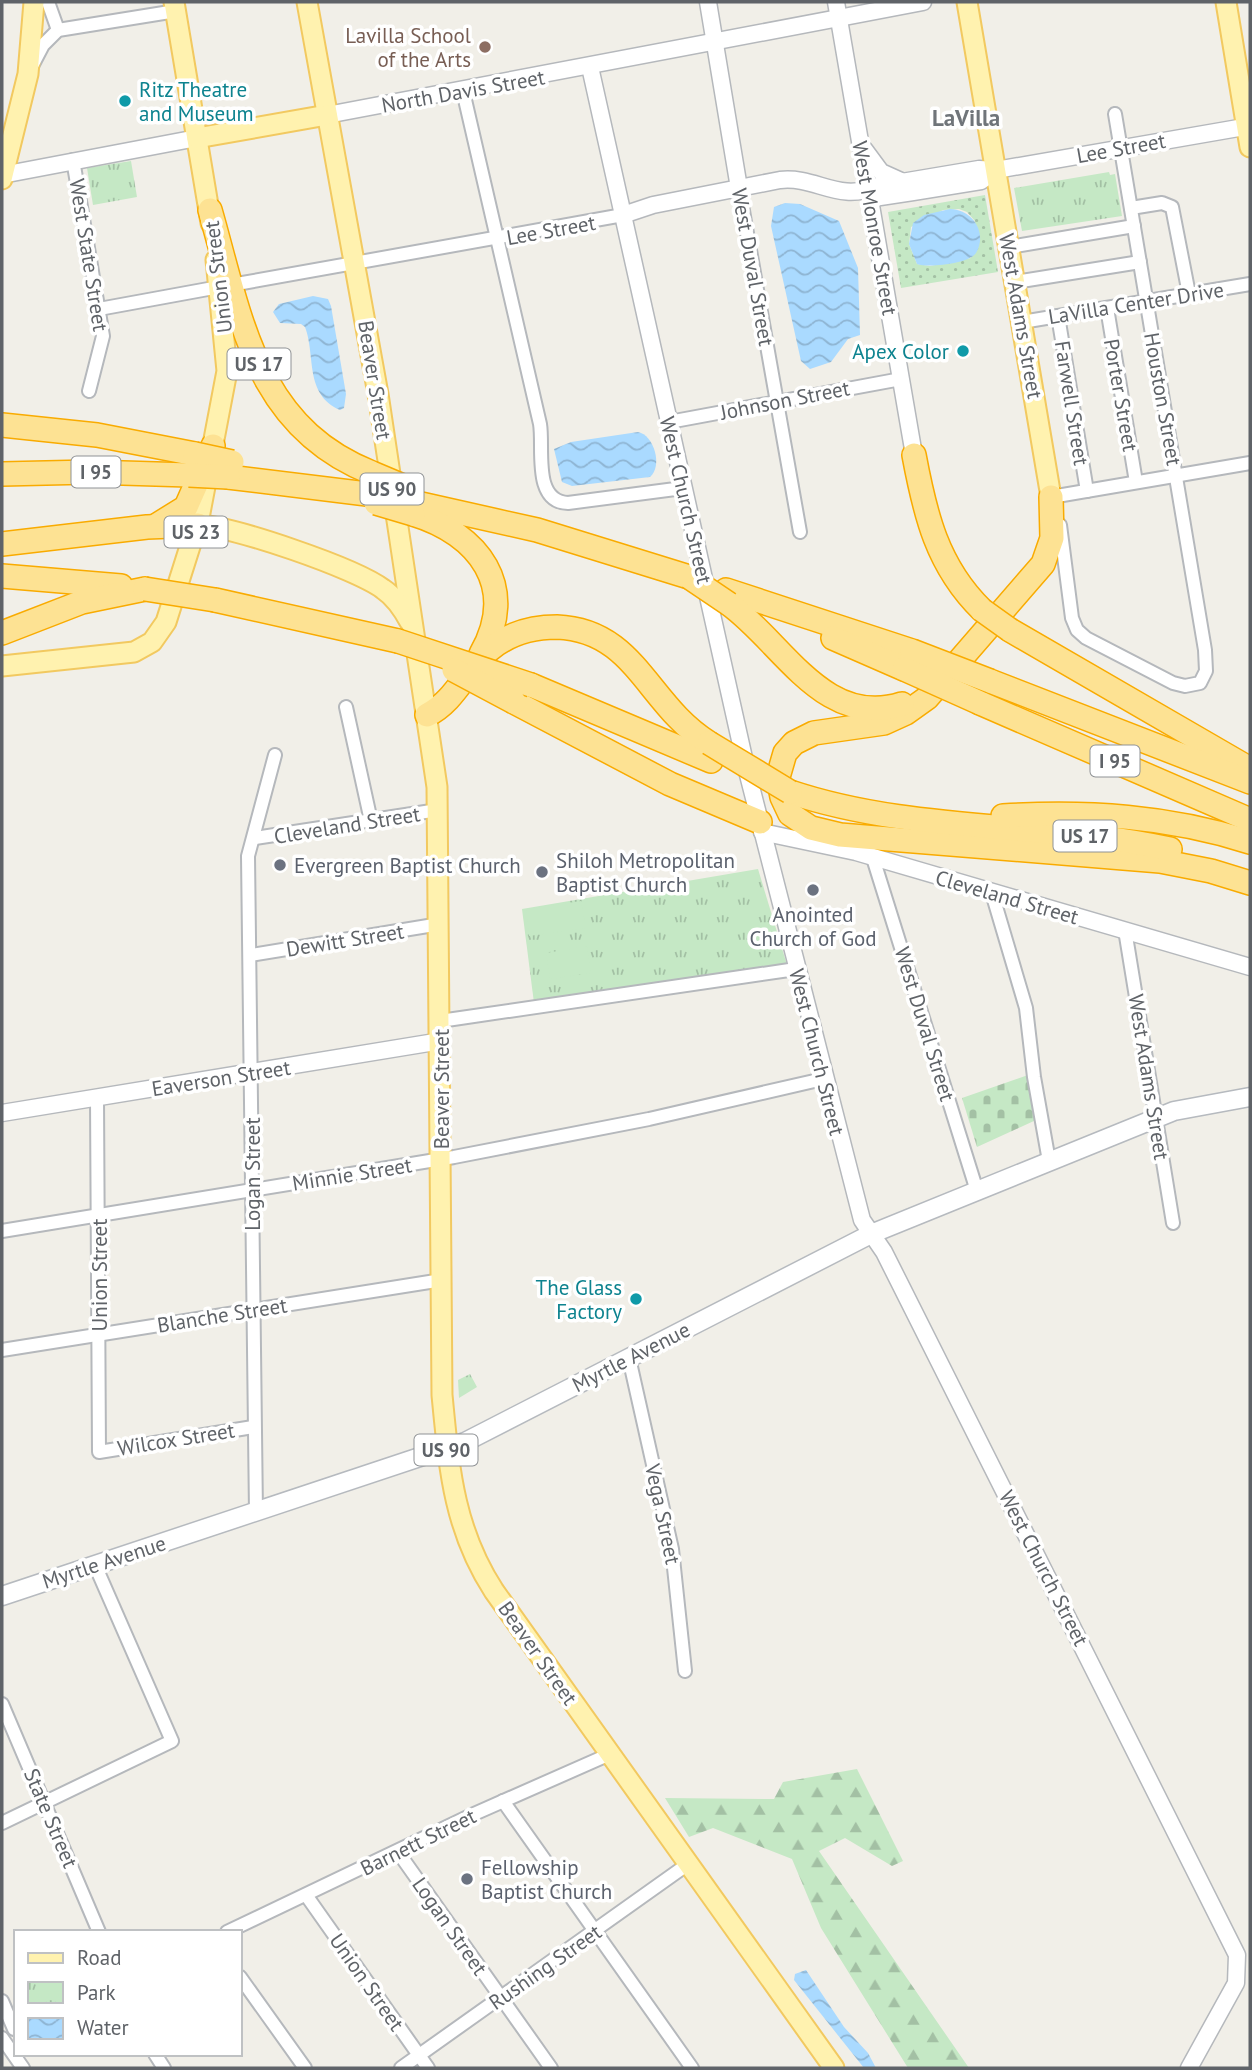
<svg xmlns="http://www.w3.org/2000/svg" width="1252" height="2070" font-family="'PT Sans',sans-serif">
<style>
.grass{fill:url(#grass-dots);fill-rule:evenodd}
.forest{fill:url(#forest-firs)}
.cemetery{fill:url(#cemetery-stones)}
.park{fill:url(#park-tufts)}
.pitch{fill:#c5e8c5}
.water{fill:url(#water-waves)}
.lines{fill:none;stroke-linecap:round;stroke-linejoin:round}
.minor-casing{stroke:#b5b8bc;stroke-width:16}
.tertiary-casing{stroke:#b5b8bc;stroke-width:19}
.secondary-casing{stroke:#b6babf;stroke-width:21}
.primary-casing{stroke:#f2c960;stroke-width:23}
.motorway-casing{stroke:#f9ab00;stroke-width:26}
.minor{stroke:#fff;stroke-width:12}
.tertiary{stroke:#fff;stroke-width:16}
.secondary{stroke:#fff;stroke-width:18}
.primary{stroke:#fff2af;stroke-width:19}
.motorway{stroke:#fde293;stroke-width:23}
.motorway-bridge-casing{stroke:#f9ab00;stroke-width:26;stroke-linecap:butt}
.motorway-bridge{stroke:#fde293;stroke-width:23}
.education-dot{fill:#8d6e63;stroke:#fff;stroke-width:2.5}
.culture-dot{fill:#0f9aa8;stroke:#fff;stroke-width:2.5}
.worship-dot{fill:#6b7280;stroke:#fff;stroke-width:2.5}
.labels{text-anchor:middle;dominant-baseline:central;stroke-width:7;stroke-linejoin:round;paint-order:stroke}
.shield{fill:#fff;stroke:#8f9295;stroke-width:2}
.shield-label{font-size:19px;font-weight:bold;fill:#5f6368}
.education-label{font-size:21px;fill:#785e54;stroke:#fff;text-anchor:end}
.culture-label{font-size:21px;fill:#0d838f;stroke:#fff;text-anchor:end}
.street-label{font-size:21px;fill:#5f6368;stroke:#fff}
.worship-label{font-size:21px;fill:#5b616d;stroke:#fff;text-anchor:start}
.neighbourhood-label{font-size:23px;font-weight:bold;fill:#70757a;stroke:#fff}
</style>
<defs>
<pattern id="grass-dots" width="8" height="8" patternUnits="userSpaceOnUse" patternTransform="scale(1.75)"><rect width="8" height="8" fill="#c5e8c5"/><path d="M2 2h.1M6 6h.1" fill="none" stroke="#a3c0a4" stroke-width="1.8" stroke-linecap="round"/></pattern>
<pattern id="forest-firs" width="22" height="20" patternUnits="userSpaceOnUse" patternTransform="scale(1.75)"><rect width="22" height="20" fill="#c5e8c5"/><path d="M5 1l3.5 6h-7zM16 11l3.5 6h-7z" fill="#a3c0a4"/></pattern>
<pattern id="cemetery-stones" width="16" height="16" patternUnits="userSpaceOnUse" patternTransform="scale(1.75)"><rect width="16" height="16" fill="#c5e8c5"/><path d="M2 7V4a2 2 0 0 1 4 0v3zM10 15v-3a2 2 0 0 1 4 0v3z" fill="#a3c0a4"/></pattern>
<pattern id="park-tufts" width="24" height="20" patternUnits="userSpaceOnUse" patternTransform="scale(1.75)"><rect width="24" height="20" fill="#c5e8c5"/><path d="M3 7l-1-3M5 7V3M7 7l1-3M15 17l-1-3M17 17v-4M19 17l1-3" fill="none" stroke="#a3c0a4"/></pattern>
<pattern id="water-waves" width="16" height="10" patternUnits="userSpaceOnUse" patternTransform="scale(1.75)"><rect width="16" height="10" fill="#aadaff"/><path d="M0 5q4-4 8 0t8 0" fill="none" stroke="#8eb4d2"/></pattern>
</defs>
<rect width="100%" height="100%" fill="#f1efe8"/>
<path class="grass" d="M985,195L998,272L901,288L888,212ZM959,209L967,212L975,221L971,258L930,266L917,264L909,244L911,227L943,210Z"/>
<path class="forest" d="M857,1769L903,1861L892,1866L845,1838L819,1851L969,2068H908L821,1928L792,1859L713,1828L689,1837L665,1798L774,1799L783,1782Z"/>
<path class="cemetery" d="M1028,1075L1036,1120L977,1147L962,1098Z"/>
<g class="park">
<path d="M131,161L137,197L93,205L87,168Z"/>
<path d="M1109,172L1110,175L1115,174L1122,216L1022,231L1014,188Z"/>
<path d="M758,869L787,965L534,1003L522,909Z"/>
<path d="M470,1374L477,1387L459,1398L458,1380Z"/>
</g>
<g class="pitch">
<path d="M581,901L586,928L529,936L526,909Z"/>
<path d="M587,946L591,973L550,979L546,953Z"/>
</g>
<g class="water">
<path d="M785,203L800,204L839,221L858,268L860,335L848,339L831,362L810,369L801,361L771,226L774,207Z"/>
<path d="M950,209C972,209 988,233 976,253C969,264 928,268 917,264L909,244L913,223L924,215Z"/>
<path d="M313,296L328,299L331,306L346,394L344,408L340,410C304,394 316,356 305,327L301,324L280,323L273,312L279,304Z"/>
<path d="M638,432C654,435 663,466 650,477L572,486L562,482L554,449L571,442Z"/>
<path d="M806,1970L844,2027L868,2053L876,2068H864L794,1980L795,1974Z"/>
</g>
<g class="lines">
<g class="minor-casing">
<g id="minor">
<path d="M48,2L58,30"/>
<path d="M32,66L43,45L58,30L176,11"/>
<path d="M463,91L540,424C544,447 532,502 568,503L683,488"/>
<path d="M73,160L103,336L89,391"/>
<path d="M739,188L800,532"/>
<path d="M1131,208L1162,203L1172,207L1189,294"/>
<path d="M1009,247L1134,226"/>
<path d="M1015,282L1140,262"/>
<path d="M231,285L623,215"/>
<path d="M1107,308L1136,482"/>
<path d="M99,309L219,287"/>
<path d="M1058,316L1087,491"/>
<path d="M1022,322L1250,284"/>
<path d="M669,422L901,379"/>
<path d="M1052,501L1051,497L1250,463"/>
<path d="M1060,525L1072,618L1077,630L1086,638L1173,683L1185,686L1200,683L1206,671L1205,650L1115,114"/>
<path d="M346,707L371,821"/>
<path d="M255,838L438,810"/>
<path d="M873,858L977,1191"/>
<path d="M992,893L1026,1008L1034,1077L1049,1161"/>
<path d="M1125,930L1173,1223"/>
<path d="M251,955L440,924"/>
<path d="M440,1021L796,969"/>
<path d="M97,1098L99,1452L253,1427"/>
<path d="M2,1231L454,1157L649,1119L823,1079"/>
<path d="M2,1350L442,1280"/>
<path d="M629,1358L672,1549L685,1671"/>
<path d="M256,1513L248,856L275,755"/>
<path d="M2,1704L99,1932"/>
<path d="M503,1801L692,2068"/>
<path d="M2,1823L172,1741L95,1565"/>
<path d="M398,1852L551,2068"/>
<path d="M306,1895L428,2068"/>
<path d="M227,1932L474,1814L610,1754"/>
<path d="M240,1977L305,2068"/>
<path d="M2,2001L14,2029"/>
<path d="M2,2038L23,2068"/>
<path d="M155,2054L164,2068"/>
<path d="M401,2068L688,1864"/>
</g>
</g>
<g class="tertiary-casing">
<g id="tertiary">
<path d="M708,2L739,188"/>
<path d="M836,2L914,455"/>
<path d="M590,67L746,767L862,1220L884,1252L1237,1955L1236,1983L1189,2068"/>
<path d="M327,115L923,2"/>
<path d="M864,149L881,172L901,181"/>
<path d="M2,175L197,138"/>
<path d="M868,191L880,197L913,192L981,181L996,170"/>
<path d="M623,215L653,205L780,180C817,176 837,203 878,186L979,169L996,170L1250,126"/>
<path d="M762,832L856,852L1250,967"/>
<path d="M2,1113L441,1041"/>
</g>
</g>
<g class="secondary-casing">
<path id="secondary" d="M2,1596L465,1442L871,1234L1174,1111L1250,1097"/>
</g>
<g class="primary-casing">
<g id="primary">
<path d="M174,2L211,223"/>
<path d="M307,2L378,394L437,787L442,1395C449,1466 453,1528 494,1591L834,2068"/>
<path d="M967,2L1051,497"/>
<path d="M1226,2L1250,147"/>
<path d="M197,138L327,115"/>
<path d="M2,179L28,74L34,2"/>
<path d="M198,525C232,526 355,568 383,589C395,597 403,609 410,622"/>
<path d="M2,666L134,652L152,642L166,622L199,518L227,371L216,260"/>
</g>
</g>
<g class="motorway-casing">
<g id="motorway">
<path d="M210,210C241,318 255,427 372,473"/>
<path d="M2,425L97,435L195,454"/>
<path d="M914,455C925,514 937,566 982,610"/>
<path d="M2,474L90,472L189,475"/>
<path d="M228,477L375,495"/>
<path d="M1051,497L1052,538L1043,564L927,698L906,713L884,723L814,733L794,743L785,753L778,777L782,797L790,814L811,828L840,835L1160,861L1211,871L1250,883"/>
<path d="M412,502L537,530L689,577"/>
<path d="M413,514C479,534 519,587 481,654"/>
<path d="M157,525L186,507L213,446"/>
<path d="M2,544L147,527L198,525"/>
<path d="M2,576L121,586"/>
<path d="M726,590L912,651"/>
<path d="M215,600L398,641"/>
<path d="M729,604C783,643 824,729 902,704"/>
<path d="M1010,630L1250,769"/>
<path d="M2,633L82,602L145,589"/>
<path d="M833,638L904,669"/>
<path d="M990,681L1250,782"/>
<path d="M531,685L711,761"/>
<path d="M514,702L670,784L760,822"/>
<path d="M980,703L1250,820"/>
<path d="M427,715C458,700 468,663 497,644C516,631 535,627 557,627C636,630 647,705 709,743"/>
<path d="M790,792C912,833 1045,822 1170,849"/>
<path d="M1003,816C1088,811 1168,816 1250,842"/>
</g>
</g>
<use href="#minor" class="minor"/>
<use href="#tertiary" class="tertiary"/>
<use href="#secondary" class="secondary"/>
<use href="#primary" class="primary"/>
<use href="#motorway" class="motorway"/>
<g class="motorway-bridge-casing">
<g id="motorway-bridge">
<path d="M195,454L232,462"/>
<path d="M372,473L410,489"/>
<path d="M189,475L228,477"/>
<path d="M376,503L413,514"/>
<path d="M689,577L729,604"/>
<path d="M145,589L215,600"/>
<path d="M982,610L1010,630"/>
<path d="M398,641L531,685"/>
<path d="M912,651L990,681"/>
<path d="M904,669L980,703"/>
<path d="M454,670L514,702"/>
<path d="M709,743L790,792"/>
</g>
</g>
<use href="#motorway-bridge" class="motorway-bridge"/>
</g>
<circle class="education-dot" cx="485" cy="47" r="7"/>
<g class="culture-dot">
<circle cx="125" cy="101" r="7"/>
<circle cx="963" cy="351" r="7"/>
<circle cx="636" cy="1299" r="7"/>
</g>
<g class="worship-dot">
<circle cx="280" cy="865" r="7"/>
<circle cx="542" cy="872" r="7"/>
<circle cx="813" cy="890" r="7"/>
<circle cx="467" cy="1879" r="7"/>
</g>
<g class="labels">
<g class="shield">
<rect x="227.5" y="348.5" width="63" height="31" rx="5"/>
<rect x="71.5" y="456.5" width="49" height="31" rx="5"/>
<rect x="360.5" y="473.5" width="63" height="31" rx="5"/>
<rect x="164.5" y="516.5" width="63" height="31" rx="5"/>
<rect x="1090.5" y="745.5" width="49" height="31" rx="5"/>
<rect x="1053.5" y="820.5" width="63" height="31" rx="5"/>
<rect x="414.5" y="1434.5" width="63" height="31" rx="5"/>
</g>
<g class="shield-label">
<text x="259" y="364">US 17</text>
<text x="96" y="472">I 95</text>
<text x="392" y="489">US 90</text>
<text x="196" y="532">US 23</text>
<text x="1115" y="761">I 95</text>
<text x="1085" y="836">US 17</text>
<text x="446" y="1450">US 90</text>
</g>
<g class="education-label">
<text x="471" y="35">Lavilla School<tspan x="471" dy="24">of the Arts</tspan></text>
</g>
<g class="culture-label">
<text x="139" y="89" text-anchor="start">Ritz Theatre<tspan x="139" dy="24">and Museum</tspan></text>
<text x="949" y="351">Apex Color</text>
<text x="622" y="1287">The Glass<tspan x="622" dy="24">Factory</tspan></text>
</g>
<g class="street-label">
<text transform="translate(463 91) rotate(-10)">North Davis Street</text>
<text transform="translate(1121 148) rotate(-10)">Lee Street</text>
<text transform="translate(875 228) rotate(80)">West Monroe Street</text>
<text transform="translate(551 230) rotate(-10)">Lee Street</text>
<text transform="translate(89 255) rotate(81)">West State Street</text>
<text transform="translate(753 267) rotate(80)">West Duval Street</text>
<text transform="translate(218 277) rotate(-97)">Union Street</text>
<text transform="translate(1136 303) rotate(-9)">LaVilla Center Drive</text>
<text transform="translate(1021 316) rotate(80)">West Adams Street</text>
<text transform="translate(375 380) rotate(81)">Beaver Street</text>
<text transform="translate(1121 395) rotate(80)">Porter Street</text>
<text transform="translate(1163 399) rotate(80)">Houston Street</text>
<text transform="translate(785 400) rotate(-11)">Johnson Street</text>
<text transform="translate(1072 403) rotate(81)">Farwell Street</text>
<text transform="translate(686 500) rotate(77)">West Church Street</text>
<text transform="translate(347 825) rotate(-9)">Cleveland Street</text>
<text transform="translate(1007 897) rotate(16)">Cleveland Street</text>
<text transform="translate(345 940) rotate(-9)">Dewitt Street</text>
<text transform="translate(925 1024) rotate(73)">West Duval Street</text>
<text transform="translate(817 1052) rotate(76)">West Church Street</text>
<text transform="translate(1149 1077) rotate(81)">West Adams Street</text>
<text transform="translate(221 1078) rotate(-9)">Eaverson Street</text>
<text transform="translate(441 1089) rotate(-90)">Beaver Street</text>
<text transform="translate(252 1174) rotate(-90)">Logan Street</text>
<text transform="translate(352 1174) rotate(-9)">Minnie Street</text>
<text transform="translate(99 1275) rotate(-90)">Union Street</text>
<text transform="translate(222 1315) rotate(-9)">Blanche Street</text>
<text transform="translate(631 1357) rotate(-27)">Myrtle Avenue</text>
<text transform="translate(176 1439) rotate(-9)">Wilcox Street</text>
<text transform="translate(663 1514) rotate(78)">Vega Street</text>
<text transform="translate(104 1562) rotate(-18)">Myrtle Avenue</text>
<text transform="translate(1044 1568) rotate(63)">West Church Street</text>
<text transform="translate(538 1653) rotate(55)">Beaver Street</text>
<text transform="translate(51 1818) rotate(67)">State Street</text>
<text transform="translate(418 1842) rotate(-26)">Barnett Street</text>
<text transform="translate(450 1926) rotate(55)">Logan Street</text>
<text transform="translate(545 1967) rotate(-35)">Rushing Street</text>
<text transform="translate(367 1982) rotate(55)">Union Street</text>
</g>
<g class="worship-label">
<text x="556" y="860">Shiloh Metropolitan<tspan x="556" dy="24">Baptist Church</tspan></text>
<text x="294" y="865">Evergreen Baptist Church</text>
<text x="813" y="914" text-anchor="middle">Anointed<tspan x="813" dy="24">Church of God</tspan></text>
<text x="481" y="1867">Fellowship<tspan x="481" dy="24">Baptist Church</tspan></text>
</g>
<g class="neighbourhood-label">
<text x="966" y="117">LaVilla</text>
</g>
</g>
<rect width="1252" height="2070" fill="none" stroke="#5f6368" stroke-width="7"/>
<rect x="14" y="1930" width="228" height="126" fill="#ffffff" stroke="#bfc1c3" stroke-width="2"/>
<rect x="28" y="1953" width="35" height="10" fill="#fff2af" stroke="#bfc1c3" stroke-width="2"/>
<text x="77" y="1965" font-size="21" fill="#5f6368">Road</text>
<rect x="28" y="1982" width="35" height="21" fill="url(#park-tufts)" stroke="#bfc1c3" stroke-width="2"/>
<text x="77" y="2000" font-size="21" fill="#5f6368">Park</text>
<rect x="28" y="2018" width="35" height="21" fill="url(#water-waves)" stroke="#bfc1c3" stroke-width="2"/>
<text x="77" y="2035" font-size="21" fill="#5f6368">Water</text>
</svg>
